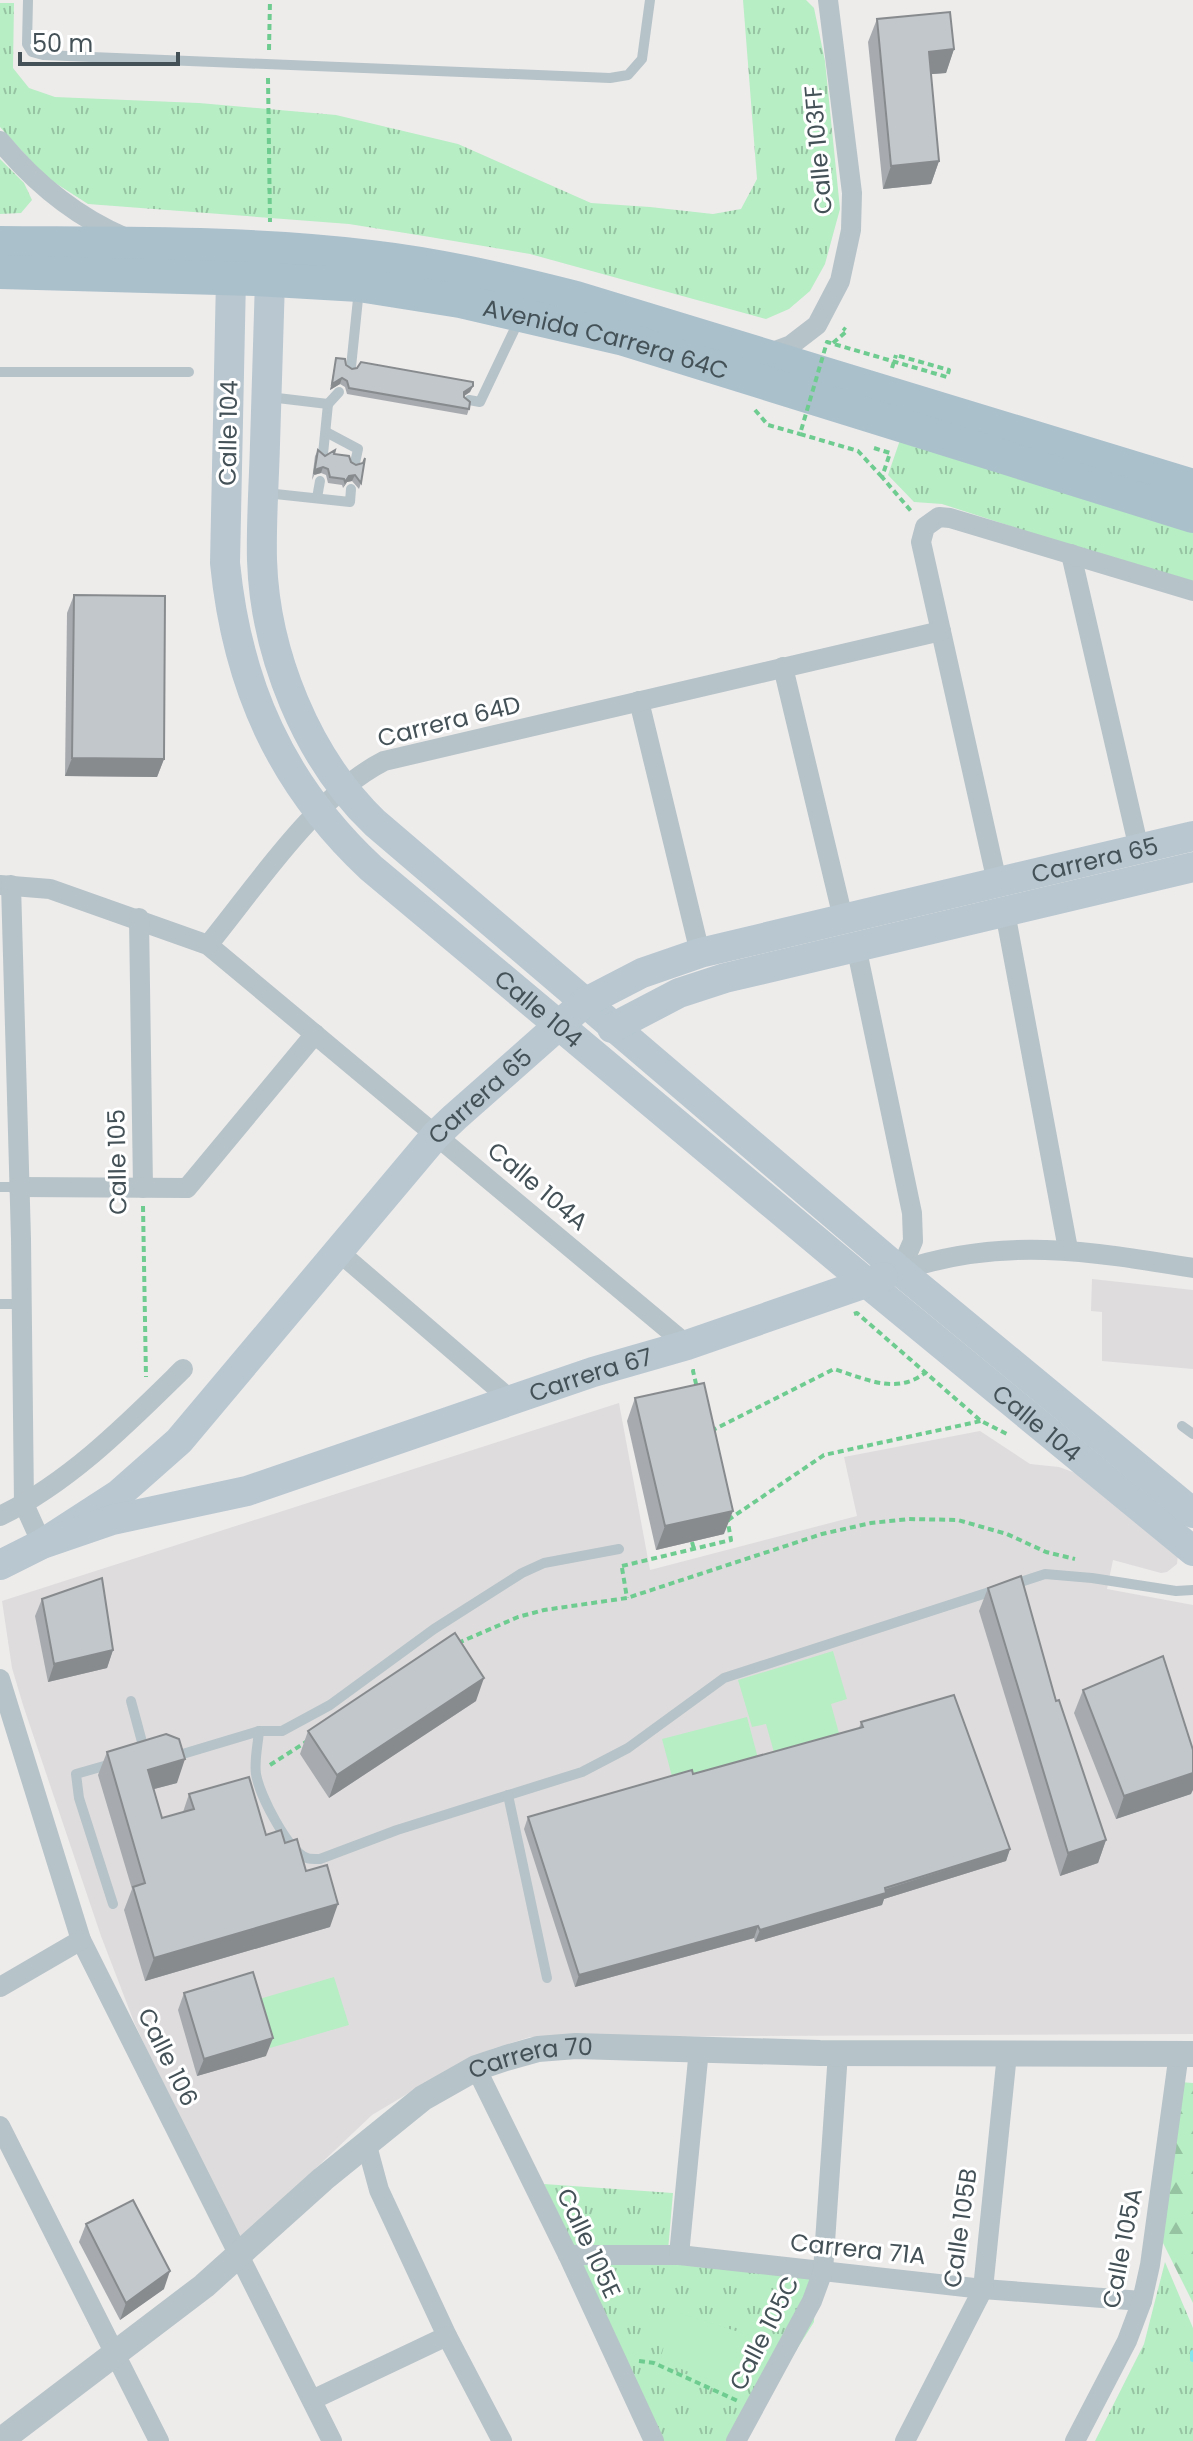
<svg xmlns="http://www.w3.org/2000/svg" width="1193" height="2441" font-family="Poppins,sans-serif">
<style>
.education{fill:#dfdcdd}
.grass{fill:url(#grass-tufts)}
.forest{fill:url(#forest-firs)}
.garden{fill:#b7eec4}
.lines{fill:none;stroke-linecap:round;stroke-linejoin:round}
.stream{stroke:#83e6ec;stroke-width:6}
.path{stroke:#6fcc90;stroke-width:4;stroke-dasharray:6 4;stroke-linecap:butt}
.service{stroke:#b6c3c8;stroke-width:10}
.minor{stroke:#b6c3c8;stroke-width:20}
.tertiary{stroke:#b6c3c8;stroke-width:26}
.secondary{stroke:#b8c7d0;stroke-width:30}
.primary{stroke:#aac0cb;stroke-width:34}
.path-bridge{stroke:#6fcc90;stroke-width:4;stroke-dasharray:6 4;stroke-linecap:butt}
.wall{fill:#a7abaf}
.shaded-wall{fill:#888b8e}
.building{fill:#c2c7cb;stroke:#888b8e;stroke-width:2}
.labels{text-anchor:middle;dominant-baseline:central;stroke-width:6;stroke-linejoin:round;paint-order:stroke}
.street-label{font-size:24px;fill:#445258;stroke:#fff}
</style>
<defs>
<pattern id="grass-tufts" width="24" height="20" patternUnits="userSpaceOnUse" patternTransform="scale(2)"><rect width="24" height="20" fill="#b7eec4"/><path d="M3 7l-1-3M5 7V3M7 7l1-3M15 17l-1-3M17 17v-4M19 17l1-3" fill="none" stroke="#96c3a2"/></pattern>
<pattern id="forest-firs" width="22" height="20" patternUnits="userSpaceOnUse" patternTransform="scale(2)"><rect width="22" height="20" fill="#b7eec4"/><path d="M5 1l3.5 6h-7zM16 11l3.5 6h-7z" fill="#96c3a2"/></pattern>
</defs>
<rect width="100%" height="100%" fill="#eeebeb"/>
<g class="education">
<path d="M1092,1279L1193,1290V1369L1102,1361V1312L1091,1311Z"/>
<path d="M619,1403L650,1570L857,1516L844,1457L980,1431L1030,1464L1059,1467L1092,1479L1178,1553L1177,1564L1167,1572L1161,1573L1113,1560L1107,1589L1193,1605V2034L530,2037L492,2049L449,2069L372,2115L242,2238L199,2162L134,2022L101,1936L23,1705L12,1668L2,1601Z"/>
</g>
<g class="grass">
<path d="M743,0H806L814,8L825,61L840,209L825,264L810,291L789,309L766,319L530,254L430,237L349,224L88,204L46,177L0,127V3H14L13,68L29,88L55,97L199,103L336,115L458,144L591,203L650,207L713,214L741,209L757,179Z"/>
<path d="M0,159L24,183L32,200L21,213L0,214Z"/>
<path d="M900,440L1193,530V585L942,504L914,502L888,475Z"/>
<path d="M544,2184L673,2193L667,2262L816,2268L814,2322L739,2441H662Z"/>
<path d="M1165,2262L1193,2328V2441H1095L1144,2344Z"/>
</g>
<path class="forest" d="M1180,2082L1193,2083V2303L1157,2231Z"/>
<g class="garden">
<path d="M833,1651L847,1699L831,1704L840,1737L775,1756L766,1724L752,1727L738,1680Z"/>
<path d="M747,1717L759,1762L674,1784L662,1739Z"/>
<path d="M334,1977L349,2025L270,2048L256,2000Z"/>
<path d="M673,2311L761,2339L742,2392L660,2361Z"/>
</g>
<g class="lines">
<path class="stream" d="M1193,2353V2359"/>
<g class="path">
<path d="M269,50L270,0"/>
<path d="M268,78L270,222"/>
<path d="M833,343L847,331L843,328"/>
<path d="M892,368L896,355"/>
<path d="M755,410L768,425L800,434"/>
<path d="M874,448L890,453L882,477L911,511"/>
<path d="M143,1206L146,1377"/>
<path d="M854,1314L857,1313L981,1421L1009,1435"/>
<path d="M695,1371H693L697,1388"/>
<path d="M711,1431L834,1369C866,1379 896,1395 925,1373"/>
<path d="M728,1520L824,1455L981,1421"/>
<path d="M692,1542L694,1549"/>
<path d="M622,1566L731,1540L727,1517"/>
<path d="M622,1568L627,1598"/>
<path d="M458,1643L518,1617L544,1610L627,1598L822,1534L871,1523L909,1519L958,1520L1007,1534L1046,1552L1075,1559"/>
<path d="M270,1765L306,1742"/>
<path d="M639,2361L654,2363L738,2401"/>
</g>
<g class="service">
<path d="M28,0L27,44L32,52L43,55L610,78L628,75L642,59L650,0"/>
<path d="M351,367L359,289"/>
<path d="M0,372H189"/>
<path d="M269,397L328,404L323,454"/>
<path d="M469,400L480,402L519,320"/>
<path d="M328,404L339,392"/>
<path d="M326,432L358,449L355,463"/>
<path d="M266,493L350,502L351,489"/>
<path d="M317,498L320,481"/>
<path d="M0,1187H18"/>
<path d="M0,1304H20"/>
<path d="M1182,1426L1193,1434"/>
<path d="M131,1701L145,1753"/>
<path d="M259,1731H282L330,1705L434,1629L522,1573L544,1563L619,1549"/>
<path d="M171,1754L176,1756L259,1731C258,1744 254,1761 256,1774C259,1794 288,1851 307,1858C309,1859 317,1859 320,1859L397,1830L582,1772L628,1748L724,1678L1045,1574L1092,1578L1176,1591L1193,1590"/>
<path d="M111,1764L76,1774L79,1798L113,1904"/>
<path d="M508,1795L547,1978"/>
</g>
<g class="minor">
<path d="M0,141C34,182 76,217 126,238"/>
<path d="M767,354L791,345L817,325L840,281L851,230L852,193L828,0"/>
<path d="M1071,554L1139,849"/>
<path d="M783,667L843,918"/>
<path d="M639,701L700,953"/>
<path d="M997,882L921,542L925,527L939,517L950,518L1193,591"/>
<path d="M0,885L50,889L208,945L687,1345"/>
<path d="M11,885L21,1239L24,1504L42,1544"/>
<path d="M1005,912L1068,1249"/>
<path d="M139,918L143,1188"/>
<path d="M208,945C258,884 314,797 384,761L941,631"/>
<path d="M856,946L912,1213L913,1241L900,1271"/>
<path d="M18,1187L187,1188L315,1034"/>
<path d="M339,1252L511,1400"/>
<path d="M900,1271C1000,1236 1091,1251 1193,1268"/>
<path d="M0,1516C70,1482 128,1423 183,1369"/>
<path d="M0,1679L81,1940L332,2441"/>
<path d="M0,1987L81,1940"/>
<path d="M476,2068L568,2255L654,2441"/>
<path d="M0,2126L159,2441"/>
<path d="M366,2142L379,2190L447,2336L502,2441"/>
<path d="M568,2255H679L983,2289L1142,2301"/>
<path d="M679,2255L699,2049"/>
<path d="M312,2400L447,2336"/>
<path d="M736,2441L812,2301L823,2271L838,2053"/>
<path d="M905,2441L983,2289L1007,2054"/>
<path d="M1075,2441L1127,2341L1142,2301L1150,2265L1179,2053"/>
</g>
<path class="tertiary" id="s1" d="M0,2441L204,2286L323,2179L423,2098L476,2068L506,2058L538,2049L576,2046L820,2053L1193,2054"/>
<g class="secondary">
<path id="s2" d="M231,278L225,563C237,685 281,784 371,868L867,1283L1193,1551"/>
<path d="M270,280C268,335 267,389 265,444C264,483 261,522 262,560C265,654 307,758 375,823L900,1271L1193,1513"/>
<path d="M612,1028L679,993L725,978L1193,867"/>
<path id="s3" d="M42,1544L119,1494L179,1441L436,1135L455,1117L584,1003L642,973L700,953L1193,836"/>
<path id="s4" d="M0,1565L42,1544L112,1520L247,1491L593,1372L687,1345L883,1277"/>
</g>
<g class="primary">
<path d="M0,243C123,244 250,242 372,257C441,265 509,281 576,298L1193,486"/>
<path id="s5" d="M0,272L256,279L359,285L460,301L624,339L1193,516"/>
</g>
<path class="path-bridge" d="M882,477L858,451L800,434L827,342L947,377L949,370L896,355"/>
</g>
<g class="wall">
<path d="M877,19L954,49L946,73L931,74L939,161L931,184L883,189L868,42Z"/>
<path d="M336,358L352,369L473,386L470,392L464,396L469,409L467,415L347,394L345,387L340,384L330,390Z"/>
<path d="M318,450L325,456L334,454L351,462L361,483L359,489L352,481L347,482L343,488L342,485L328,483L326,475L321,473L314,475L312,480L315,456Z"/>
<path d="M74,595L164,759L157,777L65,776L67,613Z"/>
<path d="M635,1398L724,1534L656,1550L627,1421Z"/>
<path d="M988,1588L1056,1701L1106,1840L1098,1863L1060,1876L979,1611Z"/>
<path d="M42,1599L113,1650L107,1668L48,1682L35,1616Z"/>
<path d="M1083,1690L1191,1794L1116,1819L1074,1713Z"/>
<path d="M476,1701L329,1798L300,1754L308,1731Z"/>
<path d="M861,1722L1010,1849L1006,1861L884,1899L882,1905L755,1942L754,1938L575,1987L524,1829L528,1817L693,1774L859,1728Z"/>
<path d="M107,1752L177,1783L154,1789L162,1818L183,1812L189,1794L266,1835L285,1843L306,1871L330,1927L145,1981L124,1910L132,1889L98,1775Z"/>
<path d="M184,1993L266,2056L197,2076L178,2010Z"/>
<path d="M86,2224L164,2289L120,2320L79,2242Z"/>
</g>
<g class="shaded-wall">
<path d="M954,49L946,73L920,75L929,52Z"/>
<path d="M939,161L931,184L883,189L891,166Z"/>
<path d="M342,378L340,384L330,390L332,384Z"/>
<path d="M473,386L470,392L461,398L464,392Z"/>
<path d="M323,467L321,473L314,475L312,480L317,469Z"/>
<path d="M355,475L352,481L347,482L343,488L349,476Z"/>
<path d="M72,758L164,759L157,777L65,776Z"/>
<path d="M733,1511L724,1534L656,1550L665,1526Z"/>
<path d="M113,1650L107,1668L48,1682L54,1664Z"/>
<path d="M484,1678L476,1701L329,1798L337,1775Z"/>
<path d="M185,1759L177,1783L139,1793L148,1770Z"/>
<path d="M1193,1773V1790L1191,1794L1116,1819L1124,1796Z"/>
<path d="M1106,1840L1098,1863L1060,1876L1068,1853Z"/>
<path d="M1010,1849L1006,1861L884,1899L882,1905L755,1942L760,1930Z"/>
<path d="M338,1904L330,1927L145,1981L154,1958Z"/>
<path d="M758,1926L754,1938L575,1987L579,1975Z"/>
<path d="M273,2038L266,2056L197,2076L204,2059Z"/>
<path d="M170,2271L164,2289L120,2320L126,2303Z"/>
</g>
<g class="building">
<path d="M950,12L954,49L929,52L939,161L891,166L877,19Z"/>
<path d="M336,358L345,359L346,365L352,369L357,368L361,362L473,382V386L464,392V397L470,402L469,409L349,388L347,381L342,378L332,384Z"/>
<path d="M318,450L325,456L335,450L334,454L349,456L351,462L356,465L363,463L365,458L361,483L355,475L349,476L345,482L344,479L330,477L328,469L323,467L317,469L314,474Z"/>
<path d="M74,595L165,596L164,759L72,758Z"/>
<path d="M704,1383L733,1511L665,1526L635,1398Z"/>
<path d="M1021,1576L1056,1701L1059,1700L1106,1840L1068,1853L988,1588Z"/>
<path d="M102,1578L113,1650L54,1664L42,1599Z"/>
<path d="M455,1633L484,1678L337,1775L308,1731Z"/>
<path d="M1163,1656L1193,1750V1773L1124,1796L1083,1690Z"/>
<path d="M954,1695L1010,1849L885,1888L886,1893L760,1930L758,1926L579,1975L528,1817L692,1770L693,1774L863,1727L861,1722Z"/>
<path d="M166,1734L179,1739L185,1759L148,1770L162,1818L194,1809L189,1794L249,1777L266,1835L281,1830L285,1843L297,1839L306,1871L327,1865L338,1904L154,1958L133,1887L145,1883L107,1752Z"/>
<path d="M253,1972L273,2038L204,2059L184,1993Z"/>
<path d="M133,2200L170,2271L126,2303L86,2224Z"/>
</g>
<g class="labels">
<g class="street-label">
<text transform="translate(818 150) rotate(-95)">Calle 103FF</text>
<text stroke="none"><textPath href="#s5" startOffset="612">Avenida Carrera 64C</textPath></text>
<text transform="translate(228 433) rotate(-89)">Calle 104</text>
<text transform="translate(449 721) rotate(-14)">Carrera 64D</text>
<text stroke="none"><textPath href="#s3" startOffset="1302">Carrera 65</textPath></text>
<text stroke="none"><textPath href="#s2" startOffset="850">Calle 104</textPath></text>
<text stroke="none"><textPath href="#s3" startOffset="630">Carrera 65</textPath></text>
<text transform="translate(117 1162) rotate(-91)">Calle 105</text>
<text transform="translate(538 1186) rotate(40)">Calle 104A</text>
<text stroke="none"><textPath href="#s4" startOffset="622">Carrera 67</textPath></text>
<text stroke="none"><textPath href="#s2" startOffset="1498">Calle 104</textPath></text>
<text transform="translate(168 2057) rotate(64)">Calle 106</text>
<text stroke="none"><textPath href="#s1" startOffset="662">Carrera 70</textPath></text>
<text transform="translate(960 2228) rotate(-82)">Calle 105B</text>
<text transform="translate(589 2243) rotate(65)">Calle 105E</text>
<text transform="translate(1122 2248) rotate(-79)">Calle 105A</text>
<text transform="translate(858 2249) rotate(6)">Carrera 71A</text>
<text transform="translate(764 2333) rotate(-63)">Calle 105C</text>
</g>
</g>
<path d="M20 52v12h158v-12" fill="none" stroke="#445258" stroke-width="4"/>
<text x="32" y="52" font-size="24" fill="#445258" stroke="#ffffff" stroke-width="6" paint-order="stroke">50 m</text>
</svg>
